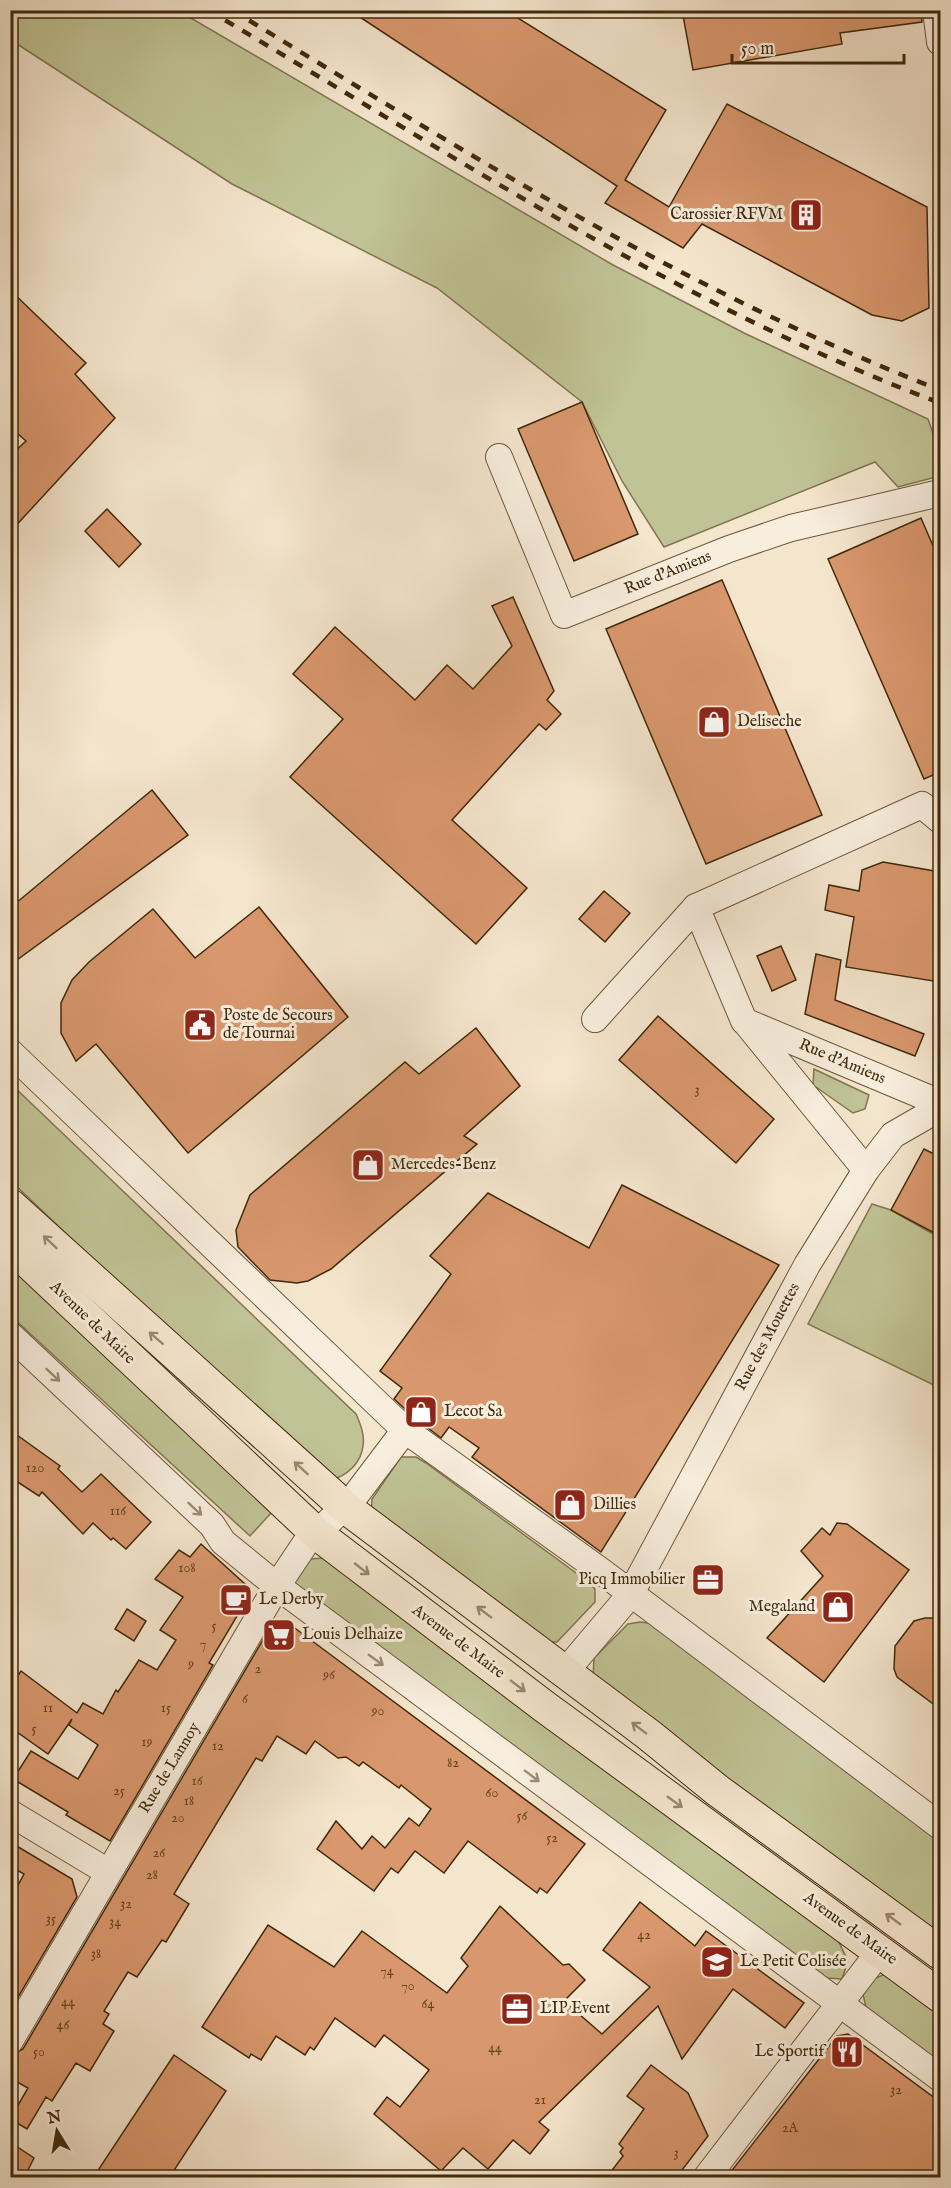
<svg xmlns="http://www.w3.org/2000/svg" width="951" height="2188" font-family="'IM FELL English',serif">
<style>
.green{fill:#c0c395;stroke:#807650;stroke-width:1.5}
.building{fill:#d9976d;stroke:#40290a;stroke-width:1.5}
.lines{fill:none;stroke-linecap:round;stroke-linejoin:round}
.minor-casing{stroke:#6d583b;stroke-width:28}
.major-casing{stroke:#40290a;stroke-width:34}
.minor{stroke:#f8eede;stroke-width:26}
.major{stroke:#f4e5cd;stroke-width:32}
.rail{stroke:#40290a;stroke-width:4.5;stroke-dasharray:10 10;stroke-linecap:butt}
.oneway{stroke:#9a876c}
.oneway2{stroke:#9c8c74}
.labels{text-anchor:middle;dominant-baseline:central;stroke-width:6;stroke-linejoin:round;paint-order:stroke}
.number-label{font-size:14px;fill:#664423}
.poi-label{font-size:16px;fill:#40290a;stroke:#f8eede;text-anchor:start}
.street-label{font-size:16px;fill:#40290a;stroke:#f8eede}
</style>
<rect width="100%" height="100%" fill="#f4e5cd"/>
<filter id="stains"><feTurbulence type="fractalNoise" baseFrequency=".00333" numOctaves="4"/><feColorMatrix values="0 0 0 0 .2 0 0 0 0 .09 0 0 0 0 .02 0 0 0 .5 -.17"/></filter>
<radialGradient id="worn" r=".72"><stop offset=".6" stop-color="#630" stop-opacity="0"/><stop offset="1" stop-color="#630" stop-opacity=".3"/></radialGradient>
<g class="green">
<path d="M10,11H179L613,265L744,333L928,419L940,453V476L898,487L875,462L664,547L622,481L582,402L437,288L232,184L11,40Z"/>
<path d="M814,1069L869,1095L865,1109L853,1113L813,1085Z"/>
<path d="M10,1083L356,1414C361,1425 366,1438 362,1451C358,1467 340,1482 323,1479L11,1181Z"/>
<path d="M872,1204L891,1210L940,1238V1388L808,1324Z"/>
<path d="M10,1261L272,1512L250,1536L11,1316Z"/>
<path d="M401,1457H416L426,1463L587,1581L595,1589V1602L557,1642H545L371,1515L372,1499Z"/>
<path d="M324,1558L835,1934L848,1961L842,1979L827,1978L294,1583L309,1559Z"/>
<path d="M640,1622L649,1623L940,1840V1940L593,1679L594,1658L628,1624Z"/>
<path d="M883,1975H891L940,2008V2065L867,2012L862,1990L873,1979Z"/>
</g>
<g class="building">
<path d="M349,10H505L666,110L625,180L669,207L727,104L927,207L929,308L902,321L872,315L702,224L683,248L605,203L617,186Z"/>
<path d="M682,10H921L922,22L840,33L842,44L693,70Z"/>
<path d="M10,290L86,363L75,374L115,418L10,532V456L26,441L10,427Z"/>
<path d="M582,402L638,534L574,561L518,429Z"/>
<path d="M107,509L141,544L119,567L85,531Z"/>
<path d="M921,518L940,562V772L924,779L828,559Z"/>
<path d="M722,580L822,815L706,864L606,629Z"/>
<path d="M513,597L554,691L547,700L561,714L546,730L539,724L452,820L527,888L476,944L290,777L343,719L293,674L335,627L415,700L447,665L473,689L512,646L492,606Z"/>
<path d="M152,790L188,835L10,965V908Z"/>
<path d="M883,862L940,872V937L933,981L846,967L854,917L825,910L829,885L859,891L862,870Z"/>
<path d="M604,891L630,913L605,942L579,919Z"/>
<path d="M259,907L348,1017L188,1153L96,1044L76,1061L61,1033V1003L72,980L89,962L153,909L195,958Z"/>
<path d="M781,946L796,980L772,991L757,956Z"/>
<path d="M816,954L841,960L835,1000L924,1034L915,1056L805,1014Z"/>
<path d="M658,1016L774,1119L736,1163L619,1060Z"/>
<path d="M476,1028L520,1086L464,1136L477,1144L331,1269L308,1281L297,1283L270,1280L238,1247L236,1230L250,1195L405,1062L419,1074Z"/>
<path d="M924,1149L940,1157V1236L891,1210Z"/>
<path d="M622,1185L779,1265L601,1552L472,1457L479,1448L449,1427L441,1438L415,1418L394,1399L402,1388L380,1371L451,1274L430,1256L488,1193L589,1248Z"/>
<path d="M10,1430L60,1466L58,1469L82,1492L101,1474L151,1522L126,1549L113,1538L111,1540L93,1523L83,1534L42,1492L39,1496L10,1477Z"/>
<path d="M837,1523L847,1524L909,1570L824,1682L767,1638L823,1576L801,1551L822,1528L830,1535Z"/>
<path d="M201,1544L246,1585L249,1596L209,1663L213,1665L110,1841L66,1815L68,1812L13,1779L31,1751L78,1779L98,1745L69,1725L72,1719L48,1754L10,1727V1668L19,1674L21,1671L77,1713L83,1703L103,1714L116,1690L118,1692L139,1660L157,1670L176,1640L160,1630L183,1597L155,1579L179,1550L190,1557Z"/>
<path d="M127,1609L146,1621L134,1641L115,1629Z"/>
<path d="M925,1618H940V1709L897,1677L894,1669L895,1646L914,1621Z"/>
<path d="M284,1620L585,1844L547,1893L540,1888L537,1893L468,1841L444,1873L415,1851L398,1873L391,1868L374,1891L317,1849L328,1833L336,1821L362,1849L372,1836L385,1848L409,1818L419,1826L431,1809L401,1785L399,1788L363,1762L359,1766L346,1757L338,1758L315,1741L306,1754L277,1736L262,1761L256,1758L174,1894L189,1904L166,1942L162,1940L137,1977L128,1972L104,2011L109,2014L103,2024L114,2031L90,2071L76,2063L52,2101L46,2097L27,2129L10,2119L28,2088L10,2078V2056L23,2049L274,1621Z"/>
<path d="M10,1842L72,1879L77,1897L10,2011V1900L24,1874L10,1866Z"/>
<path d="M640,1902L695,1946L706,1931L804,2003L785,2028L733,1989L682,2059L658,2006L539,2122L549,2130L530,2154L513,2140L488,2169L463,2148L441,2171L374,2114L387,2097L400,2107L429,2070L384,2035L375,2047L335,2018L314,2050L310,2047L305,2055L276,2036L261,2060L251,2054L249,2058L202,2027L268,1925L334,1967L362,1931L447,1993L468,1966L461,1958L500,1906L563,1965L569,1964L585,1980L564,2001L602,2034L650,1987L603,1950Z"/>
<path d="M848,2034L940,2102V2178H726L837,2036Z"/>
<path d="M174,2055L226,2091L169,2178H93Z"/>
<path d="M651,2065L688,2093L708,2136L676,2178H606L623,2156L620,2152L623,2148L619,2144L644,2109L627,2096Z"/>
<path d="M10,2142L34,2158L24,2178H10Z"/>
</g>
<g class="lines">
<g class="minor-casing">
<g id="minor">
<path d="M936,10L940,42"/>
<path d="M499,457L564,615L729,549L791,528L940,493"/>
<path d="M696,907L744,1021L940,1103"/>
<path d="M595,1019L696,907L922,805L940,820"/>
<path d="M747,1024L866,1170"/>
<path d="M10,1052L405,1430L601,1571L940,1826"/>
<path d="M10,1335L212,1525L223,1542L277,1586L940,2078"/>
<path d="M565,1672L630,1595L807,1265L866,1170L893,1135L940,1108"/>
<path d="M10,1813L108,1872"/>
<path d="M10,2041L277,1586L305,1544L352,1500L405,1430"/>
<path d="M706,2178L880,1951"/>
</g>
</g>
<g class="major-casing">
<g id="major">
<path d="M10,1205L345,1507L649,1735L717,1790L940,1953"/>
<path d="M10,1245L316,1533L545,1707L940,1996"/>
</g>
</g>
<use href="#minor" class="minor"/>
<use href="#major" class="major"/>
<g class="rail">
<path d="M208,10C447,152 679,305 940,403"/>
<path d="M232,10C463,151 687,292 940,390"/>
</g>
</g>
<defs><path id="oneway-shaft" d="M-6 0H5M1.5-3L5.5 0L1.5 3" fill="none" stroke-width="1.6" stroke-linecap="round" stroke-linejoin="round" transform="scale(1.5)"/></defs>
<g class="oneway">
<use href="#oneway-shaft" transform="translate(50 1242) rotate(-137)"/>
<use href="#oneway-shaft" transform="translate(156 1338) rotate(-139)"/>
<use href="#oneway-shaft" transform="translate(301 1468) rotate(-138)"/>
<use href="#oneway-shaft" transform="translate(362 1569) rotate(38)"/>
<use href="#oneway-shaft" transform="translate(484 1612) rotate(-143)"/>
<use href="#oneway-shaft" transform="translate(518 1686) rotate(37)"/>
<use href="#oneway-shaft" transform="translate(639 1728) rotate(-143)"/>
<use href="#oneway-shaft" transform="translate(675 1802) rotate(36)"/>
<use href="#oneway-shaft" transform="translate(893 1919) rotate(-144)"/>
</g>
<g class="oneway2">
<use href="#oneway-shaft" transform="translate(53 1375) rotate(43)"/>
<use href="#oneway-shaft" transform="translate(195 1509) rotate(43)"/>
<use href="#oneway-shaft" transform="translate(376 1660) rotate(36)"/>
<use href="#oneway-shaft" transform="translate(532 1776) rotate(37)"/>
</g>
<defs>
<g id="building-square" transform="scale(1.725)"><rect x="-9" y="-9" width="18" height="18" rx="4" fill="#8f2418" stroke="#f8eede"/><path d="M-4-6H4V6H1V3H-1V6H-4ZM-2.5-4.3h1.7v1.8h-1.7ZM.8-4.3h1.7v1.8H.8ZM-2.5-1h1.7V.8h-1.7ZM.8-1h1.7V.8H.8Z" fill="#fff"/></g>
<g id="shop-square" transform="scale(1.725)"><rect x="-9" y="-9" width="18" height="18" rx="4" fill="#8f2418" stroke="#f8eede"/><path d="M-5-2.5h2.3a2.7 3.5 0 0 1 5.4 0H5L5.5 6h-11ZM-1.5-2.5h3a1.5 2.3 0 0 0-3 0Z" fill="#fff"/></g>
<g id="civic-square" transform="scale(1.725)"><rect x="-9" y="-9" width="18" height="18" rx="4" fill="#8f2418" stroke="#f8eede"/><path d="M-.6-6.5H3V-4.5H.6V-3L4-1V1h2V6H-6V1h2V-1L-.6-3ZM-1.2 2.5V6h2.4V2.5Z" fill="#fff"/></g>
<g id="office-square" transform="scale(1.725)"><rect x="-9" y="-9" width="18" height="18" rx="4" fill="#8f2418" stroke="#f8eede"/><path d="M-6-3h4V-5.5h4V-3h4V5H-6ZM-1-4.5V-3h2v-1.5ZM-6 0V1H6V0Z" fill="#fff"/></g>
<g id="cafe-square" transform="scale(1.725)"><rect x="-9" y="-9" width="18" height="18" rx="4" fill="#8f2418" stroke="#f8eede"/><path d="M-5.5-4.5H6V0H3Q3 3.5 0 3.5H-2.5Q-5.5 3.5-5.5 0ZM3-3.2v2h1.7v-2ZM-6 4.5H4V6H-6Z" fill="#fff"/></g>
<g id="supermarket-square" transform="scale(1.725)"><rect x="-9" y="-9" width="18" height="18" rx="4" fill="#8f2418" stroke="#f8eede"/><path d="M-6-5.5h2.5l.6 2H6L4.5 2H-2.5L-4.4-4H-6ZM-1.5 3.2a1.3 1.3 0 1 0 .1 0ZM3 3.2a1.3 1.3 0 1 0 .1 0Z" fill="#fff"/></g>
<g id="school-square" transform="scale(1.725)"><rect x="-9" y="-9" width="18" height="18" rx="4" fill="#8f2418" stroke="#f8eede"/><path d="M0-5L7-2L0 1L-7-2ZM-4 1L0 2.5L4 1V4Q0 6-4 4Z" fill="#fff"/></g>
<g id="restaurant-square" transform="scale(1.725)"><rect x="-9" y="-9" width="18" height="18" rx="4" fill="#8f2418" stroke="#f8eede"/><path d="M-5-6h1v4h1v-4h1v4h1v-4h1v5L-1.5 .5V6h-2V.5L-5-1ZM5-6V6H3V1.5H1.5Q1.5-4 5-6Z" fill="#fff"/></g>
</defs>
<g fill-rule="evenodd">
<use href="#building-square" x="806" y="215"/>
<use href="#shop-square" x="714" y="722"/>
<use href="#civic-square" x="200" y="1025"/>
<use href="#shop-square" x="368" y="1165"/>
<use href="#shop-square" x="421" y="1412"/>
<use href="#shop-square" x="570" y="1505"/>
<use href="#office-square" x="708" y="1580"/>
<use href="#cafe-square" x="236" y="1600"/>
<use href="#shop-square" x="838" y="1607"/>
<use href="#supermarket-square" x="279" y="1635"/>
<use href="#school-square" x="717" y="1962"/>
<use href="#office-square" x="517" y="2009"/>
<use href="#restaurant-square" x="847" y="2052"/>
</g>
<g class="labels">
<g class="number-label">
<text x="697" y="1090">3</text>
<text x="35" y="1468">120</text>
<text x="118" y="1511">116</text>
<text x="187" y="1568">108</text>
<text x="214" y="1626">5</text>
<text x="203" y="1644">7</text>
<text x="191" y="1664">9</text>
<text x="258" y="1669">2</text>
<text x="329" y="1675">96</text>
<text x="245" y="1699">6</text>
<text x="48" y="1708">11</text>
<text x="166" y="1708">15</text>
<text x="378" y="1711">90</text>
<text x="34" y="1729">5</text>
<text x="147" y="1742">19</text>
<text x="218" y="1746">12</text>
<text x="453" y="1763">82</text>
<text x="197" y="1781">16</text>
<text x="119" y="1791">25</text>
<text x="492" y="1793">60</text>
<text x="189" y="1801">18</text>
<text x="522" y="1816">56</text>
<text x="178" y="1818">20</text>
<text x="552" y="1838">52</text>
<text x="159" y="1853">26</text>
<text x="152" y="1875">28</text>
<text x="126" y="1904">32</text>
<text x="51" y="1919">35</text>
<text x="115" y="1922">34</text>
<text x="644" y="1935">42</text>
<text x="96" y="1954">38</text>
<text x="387" y="1971">74</text>
<text x="408" y="1986">70</text>
<text x="68" y="2002">44</text>
<text x="428" y="2004">64</text>
<text x="63" y="2025">46</text>
<text x="495" y="2048">44</text>
<text x="39" y="2052">50</text>
<text x="896" y="2090">32</text>
<text x="540" y="2100">21</text>
<text x="790" y="2128">2A</text>
<text x="676" y="2153">3</text>
</g>
<g class="poi-label">
<text x="783" y="215" text-anchor="end">Carossier RFVM</text>
<text x="737" y="722">Deliseche</text>
<text x="223" y="1016">Poste de Secours<tspan x="223" dy="18">de Tournai</tspan></text>
<text x="391" y="1165">Mercedes-Benz</text>
<text x="444" y="1412">Lecot Sa</text>
<text x="593" y="1505">Dillies</text>
<text x="685" y="1580" text-anchor="end">Picq Immobilier</text>
<text x="259" y="1600">Le Derby</text>
<text x="815" y="1607" text-anchor="end">Megaland</text>
<text x="302" y="1635">Louis Delhaize</text>
<text x="740" y="1962">Le Petit Colisée</text>
<text x="540" y="2009">LIP Event</text>
<text x="824" y="2052" text-anchor="end">Le Sportif</text>
</g>
<g class="street-label">
<text transform="translate(668 573) rotate(-22)">Rue d'Amiens</text>
<text transform="translate(842 1062) rotate(23)">Rue d'Amiens</text>
<text transform="translate(92 1323) rotate(44)">Avenue de Maire</text>
<text transform="translate(768 1337) rotate(-62)">Rue des Mouettes</text>
<text transform="translate(458 1642) rotate(37)">Avenue de Maire</text>
<text transform="translate(170 1768) rotate(-59)">Rue de Lannoy</text>
<text transform="translate(850 1929) rotate(36)">Avenue de Maire</text>
</g>
</g>
<rect width="951" height="2188" fill="none" stroke="#f4e5cd" stroke-width="36"/>
<rect x="12" y="12" width="927" height="2164" fill="none" stroke="#40290a" stroke-width="3"/>
<rect x="18" y="18" width="915" height="2152" fill="none" stroke="#40290a" stroke-width="1.5"/>
<g transform="translate(57 2131) rotate(349)" stroke="#f8eede" stroke-width="4.5" paint-order="stroke">
<path d="M0-4.5L10 22L0 15L-10 22Z" fill="#40290a"/>
<text y="-9" font-size="16" font-weight="bold" text-anchor="middle" fill="#40290a">N</text>
</g>
<path d="M732 54v9h172v-9" fill="none" stroke="#40290a" stroke-width="3"/>
<text x="741" y="54" font-size="18" fill="#40290a" stroke="#f8eede" stroke-width="4.5" paint-order="stroke">50 m</text>
<rect width="100%" height="100%" filter="url(#stains)"/>
<rect width="100%" height="100%" fill="url(#worn)"/>
</svg>
